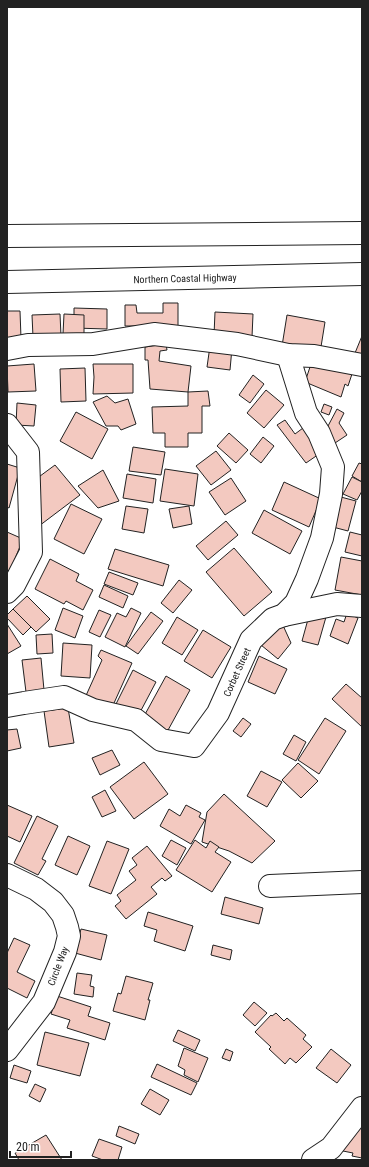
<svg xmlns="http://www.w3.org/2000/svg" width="369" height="1167" font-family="'Roboto Condensed',sans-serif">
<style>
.building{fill:#f3c9c0;stroke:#222}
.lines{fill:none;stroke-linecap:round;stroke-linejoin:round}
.minor-casing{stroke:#222;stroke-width:24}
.highway-casing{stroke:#222;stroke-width:24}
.minor{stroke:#fff;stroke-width:22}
.highway{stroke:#fff;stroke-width:22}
.labels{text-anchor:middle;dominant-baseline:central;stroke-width:3;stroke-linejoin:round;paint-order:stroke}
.street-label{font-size:10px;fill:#222;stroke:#fff}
</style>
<rect width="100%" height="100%" fill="#fff"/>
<g class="building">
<path d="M163,303H178V326H125V305H136L137,313H163Z"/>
<path d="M74,308L107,309V329L74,328Z"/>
<path d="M7,311H20L21,338H7Z"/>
<path d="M215,312L253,314L252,337L214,335Z"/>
<path d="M60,314L61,336L33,337L32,315Z"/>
<path d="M64,314L84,315V334H63Z"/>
<path d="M287,315L325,322L320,353L282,346Z"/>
<path d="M362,336V355L355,353Z"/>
<path d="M166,344L167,350L160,351L159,361L191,366L188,392L150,389L148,360H145V347Z"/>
<path d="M210,346L232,348L230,370L207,367Z"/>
<path d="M316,362L353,371L348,386L345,384L341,397L305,382L310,367H313Z"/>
<path d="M34,364L36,391L8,392L7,366Z"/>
<path d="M93,364H133V393L93,394L94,377Z"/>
<path d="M85,368L86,401L61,402L60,369Z"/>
<path d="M253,375L264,384L250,403L239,395Z"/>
<path d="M266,390L284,405L264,428L247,413Z"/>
<path d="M208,391L210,406H202V433H188V447H165V433H153L152,407L188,406V392Z"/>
<path d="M107,396L115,403L128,399L136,424L121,430L118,426H106L93,402Z"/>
<path d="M17,403L36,405L34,426L16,425Z"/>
<path d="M324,404L332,407L329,415L321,412Z"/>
<path d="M337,409L344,413L339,423L347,435L332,445L323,429L328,426Z"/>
<path d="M76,412L108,429L92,459L60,441Z"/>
<path d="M285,420L295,434L303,428L322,452L306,463L277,425Z"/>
<path d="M229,433L248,450L236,463L217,446Z"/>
<path d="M263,437L274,446L261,463L250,454Z"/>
<path d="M133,447L165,452L161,475L129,471Z"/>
<path d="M216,451L231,470L211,485L196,466Z"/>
<path d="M359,463L362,464V482L352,476Z"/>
<path d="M7,464L20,468L9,508L7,507Z"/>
<path d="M55,465L80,495L35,529L32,482Z"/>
<path d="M165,469L198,474L194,506L160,501Z"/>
<path d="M103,470L119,501L98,508L78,486Z"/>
<path d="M127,474L156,479L153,503L123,498Z"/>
<path d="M352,477L362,482V491L357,500L343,494Z"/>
<path d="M231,478L246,501L225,515L209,492Z"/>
<path d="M284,482L321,499L309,527L272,510Z"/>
<path d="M337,496L356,501L348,531L329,526Z"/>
<path d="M71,504L102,519L84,554L54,539Z"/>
<path d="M126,506L148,509L144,533L122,529Z"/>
<path d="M189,506L192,524L173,528L169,509Z"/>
<path d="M264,510L302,531L290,554L252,533Z"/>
<path d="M226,521L238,535L208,560L196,546Z"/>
<path d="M7,532L23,539L10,571L7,570Z"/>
<path d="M350,532L362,535V556L345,552Z"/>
<path d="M234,548L272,592L244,616L206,572Z"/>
<path d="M115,549L169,565L163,586L108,569Z"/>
<path d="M341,557L362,561V595L335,590Z"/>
<path d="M50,559L79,574L76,581L93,590L83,610L66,601L64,604L35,589Z"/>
<path d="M109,572L138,583L133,595L104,584Z"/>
<path d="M179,580L192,590L173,613L161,603Z"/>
<path d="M104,585L128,596L123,608L99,597Z"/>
<path d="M27,596L50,619L36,632L13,609Z"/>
<path d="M63,608L83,616L75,638L55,630Z"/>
<path d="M131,608L141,613L125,647L105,637L117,613L126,617Z"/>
<path d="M13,609L31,627L23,635L7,618V615Z"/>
<path d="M99,610L111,615L100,637L89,632Z"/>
<path d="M151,612L163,621L138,654L126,646Z"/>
<path d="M310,612L326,617L318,645L302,641Z"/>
<path d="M347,613L358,618L348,644L330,636L336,619L344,622Z"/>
<path d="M177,617L198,630L182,655L162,643Z"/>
<path d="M281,621L291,643L278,659L261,645Z"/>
<path d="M7,624L21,646L7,654Z"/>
<path d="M203,630L231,647L212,678L184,661Z"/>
<path d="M52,634L53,653L37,654L36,635Z"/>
<path d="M63,643L92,645L90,678L61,676Z"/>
<path d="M101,650L132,663L110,712L84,700L102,660L98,656Z"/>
<path d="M259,656L287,669L275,694L248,682Z"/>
<path d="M41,658L44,690L26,692L22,660Z"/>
<path d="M133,670L156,682L137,718L115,706Z"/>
<path d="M166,676L190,690L167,732L143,718Z"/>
<path d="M346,684L362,698V727L332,699Z"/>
<path d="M68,708L74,743L49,747L44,711Z"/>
<path d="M243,718L251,724L241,737L233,731Z"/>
<path d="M325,718L346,731L319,774L298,760Z"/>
<path d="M17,729L21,748L7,751V730Z"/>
<path d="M294,735L306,742L296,761L283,754Z"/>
<path d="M112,750L120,765L100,775L92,758Z"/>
<path d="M144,762L168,794L134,819L110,787Z"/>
<path d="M298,763L318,781L301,798L282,780Z"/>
<path d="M261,771L282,782L267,807L247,796Z"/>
<path d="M105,790L116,811L102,817L92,797Z"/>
<path d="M224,794L275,841L252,863L229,851L202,842L207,812Z"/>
<path d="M7,805L32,816L20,842L7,836Z"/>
<path d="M186,805L201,813L199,817L205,820L191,844L160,826L169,809L180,816Z"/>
<path d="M37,816L58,826L42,859L46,861L38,875L14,863Z"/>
<path d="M68,836L90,846L77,875L55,865Z"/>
<path d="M171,840L186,848L177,865L162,856Z"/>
<path d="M195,840L206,848L210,841L219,847L215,852L231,862L212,892L176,870Z"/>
<path d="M107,841L129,849L111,894L89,886Z"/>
<path d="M147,846L172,876L165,881L162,878L151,887L157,894L126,919L115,906L121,901L117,895L136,880L129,871L137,865L132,858Z"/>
<path d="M225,897L263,908L259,924L221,914Z"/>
<path d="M148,912L193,926L185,951L154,941L157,930L144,926Z"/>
<path d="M81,929L107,935L101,960L75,953Z"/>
<path d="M14,938L30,945L17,972L35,981L27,998L7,988V953Z"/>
<path d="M213,945L232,950L230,960L211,955Z"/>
<path d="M77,973L92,975L90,986L94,987L93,997L74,994Z"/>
<path d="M126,976L153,983L148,1000H150L145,1020L113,1011L118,993L121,994Z"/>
<path d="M57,996L91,1007L88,1016L110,1023L105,1040L67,1028L70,1020L51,1014Z"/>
<path d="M254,1002L267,1013L255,1026L243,1015Z"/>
<path d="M276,1013L284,1021L287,1018L306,1035L303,1039L312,1047L296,1063L290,1058L285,1064L269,1049L271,1047L255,1032L271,1015L272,1016Z"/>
<path d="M178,1030L200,1040L195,1051L173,1041Z"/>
<path d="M45,1032L89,1043L80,1076L37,1065Z"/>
<path d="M184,1048L208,1058L198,1082L184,1075L185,1070L178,1066Z"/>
<path d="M226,1049L233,1052L230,1061L222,1058Z"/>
<path d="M331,1049L351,1065L337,1083L316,1068Z"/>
<path d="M157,1064L197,1083L191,1095L151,1077Z"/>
<path d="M14,1065L31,1071L27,1083L10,1078Z"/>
<path d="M35,1084L46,1089L40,1102L29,1096Z"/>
<path d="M150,1089L169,1100L160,1115L141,1104Z"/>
<path d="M357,1122H362V1158L352,1156L353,1153L343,1151L346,1134L355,1135Z"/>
<path d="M119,1126L139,1134L135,1144L116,1136Z"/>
<path d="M46,1135L62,1160H19L15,1153Z"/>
<path d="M99,1139L122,1147L118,1160H103L92,1156Z"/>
</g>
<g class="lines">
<g class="minor-casing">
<g id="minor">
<path d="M7,349L28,345L93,344L154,334L237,344L288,355L314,356L362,365"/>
<path d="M7,425L28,452L31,552L14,585L7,592"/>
<path d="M284,615L337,604L362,606"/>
<path id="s1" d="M7,706L24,703L64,697L93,710L136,720L161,740L194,746L218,713L251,640L273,619L284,615L296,603L307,579L322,538L331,494L333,467L319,433L306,413L288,355"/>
<path d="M7,875L36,889L53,902L63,915L67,927L69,936L65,952L44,1002L7,1050"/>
<path d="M270,886L362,882"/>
<path d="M313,1160L331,1148L362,1108"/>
</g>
</g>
<g class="highway-casing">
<g id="highway">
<path d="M7,236L362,233"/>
<path id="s2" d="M7,282L362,274"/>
</g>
</g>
<use href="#minor" class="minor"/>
<use href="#highway" class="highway"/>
</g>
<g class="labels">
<g class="street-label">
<text stroke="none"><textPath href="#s2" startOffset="178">Northern Coastal Highway</textPath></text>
<text stroke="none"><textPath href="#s1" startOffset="285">Corbet Street</textPath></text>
<text transform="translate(58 966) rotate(-69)">Circle Way</text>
</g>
</g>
<rect width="369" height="1167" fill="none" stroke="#222222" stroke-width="16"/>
<path d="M10 1151v6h61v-6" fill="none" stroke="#222222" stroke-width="2"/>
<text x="16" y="1151" font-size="12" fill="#222222" stroke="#ffffff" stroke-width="3" paint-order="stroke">20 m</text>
</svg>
